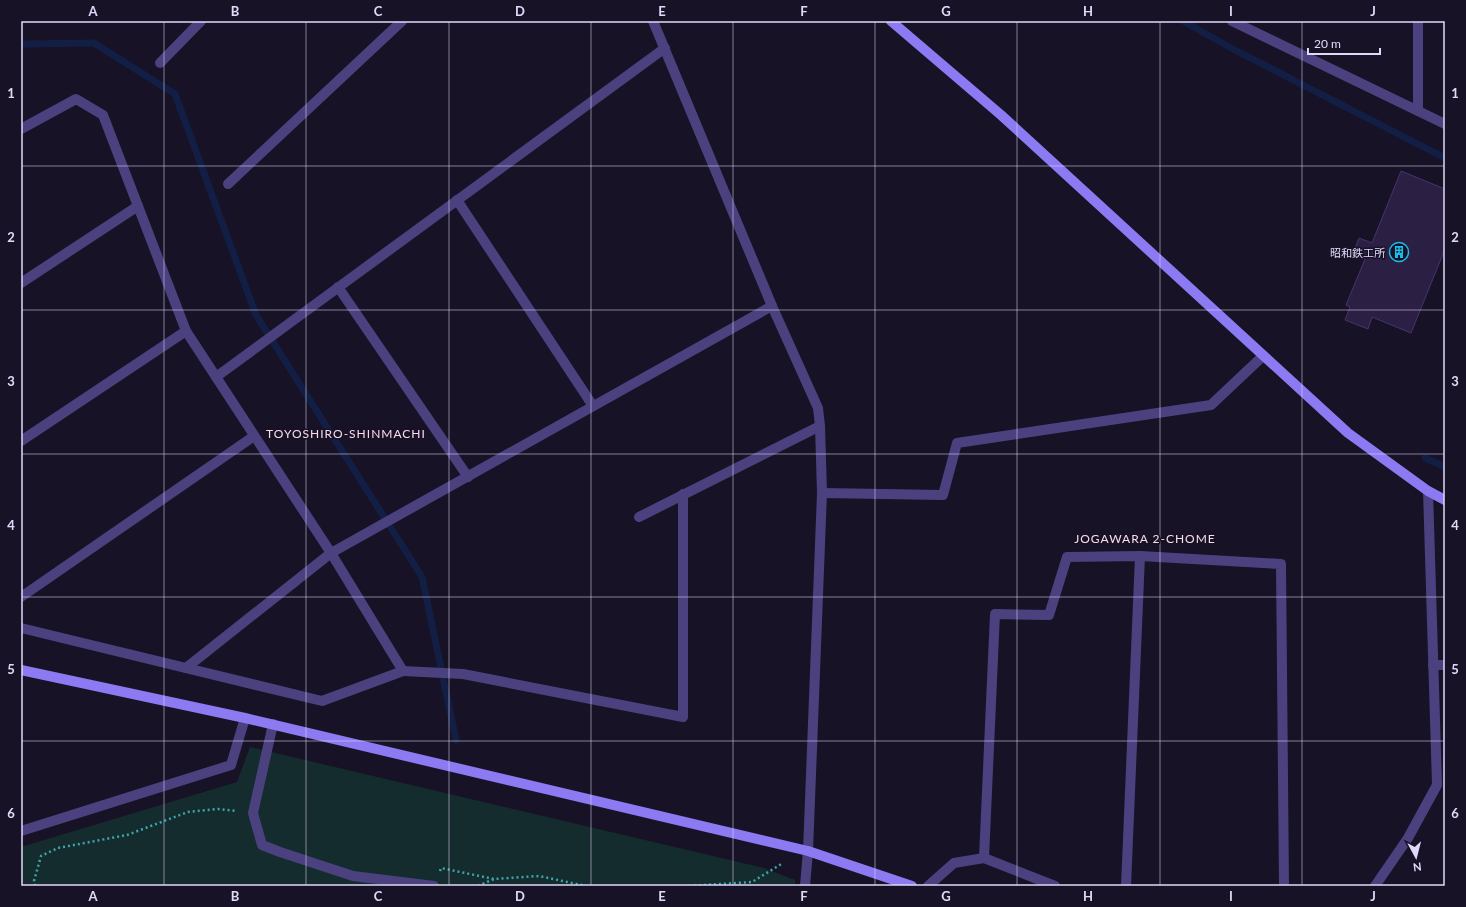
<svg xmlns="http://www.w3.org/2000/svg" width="1466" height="907" font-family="Lato,'Noto Sans JP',sans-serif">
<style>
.green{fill:#152c2e}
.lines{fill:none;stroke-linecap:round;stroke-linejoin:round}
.stream{stroke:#121e44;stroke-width:7}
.building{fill:#2b1f44;stroke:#46346d}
.path{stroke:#3ca6ac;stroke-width:2.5;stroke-dasharray:2 3;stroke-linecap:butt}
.lane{stroke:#4b417f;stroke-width:10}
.street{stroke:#4b417f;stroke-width:10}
.secondary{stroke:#8b7af1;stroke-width:10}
.grid{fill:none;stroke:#e1d9fb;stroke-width:1;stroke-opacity:0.55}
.labels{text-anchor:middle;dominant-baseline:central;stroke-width:3;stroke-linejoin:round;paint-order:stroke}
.poi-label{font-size:11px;fill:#e1d9fb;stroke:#171225;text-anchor:end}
.neighbourhood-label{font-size:12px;letter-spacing:1px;fill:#fbdbec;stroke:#171225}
.neatline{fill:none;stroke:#e1d9fb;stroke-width:1.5}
.grid-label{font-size:13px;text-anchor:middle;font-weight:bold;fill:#e1d9fb}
</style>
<rect width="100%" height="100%" fill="#171225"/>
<path class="green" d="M250,747L764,868L795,880V886H21V847L237,782Z"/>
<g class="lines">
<g class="stream">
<path d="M1183,21L1233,49L1445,158"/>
<path d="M21,44L94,43L175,94L256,315L422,577L456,740"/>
<path d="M1425,458L1445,467"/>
</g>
</g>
<path class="building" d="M1401,171L1445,189V249L1411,333L1372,317L1368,329L1345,320L1350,307L1346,305L1365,259L1353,254L1359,238L1372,243Z"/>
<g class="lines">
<g class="path">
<path d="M440,871L441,868L494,879"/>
<path d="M35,886L34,881L41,856L58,848L127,835L188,812L218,809L236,811"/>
<path d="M478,886L494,879L539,876L586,886"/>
<path d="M689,886L752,882L783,863"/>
</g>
<g class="lane">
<path d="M1433,665H1445"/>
<path d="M273,724L253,813L262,845L280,852L353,876L434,886"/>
</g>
<g class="street">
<path d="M653,21L772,306L818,408L820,426L822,493L808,851L805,886"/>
<path d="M1232,21L1445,124"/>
<path d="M160,63L201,21"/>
<path d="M1418,111V21"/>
<path d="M21,129L76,99L103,115L186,331L331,553L403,671L322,701L21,628"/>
<path d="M228,184L402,21"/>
<path d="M457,200L593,406"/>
<path d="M21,283L138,206"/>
<path d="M338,287L468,477"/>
<path d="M216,377L665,48"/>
<path d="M21,441L186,331"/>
<path d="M822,493L943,495L957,443L1211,405L1263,356"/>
<path d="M639,517L820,426"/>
<path d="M21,597L254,436"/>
<path d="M186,668L331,553L772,306"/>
<path d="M403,671L463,674L683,717V494"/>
<path d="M21,831L231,765L245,718"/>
<path d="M984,858L995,614L1049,615L1067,557L1140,556L1281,564L1284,886"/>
<path d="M928,886L954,863L984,858L1055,886"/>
<path d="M1126,886L1140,556"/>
<path d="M1375,886L1408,838L1437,785L1428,491"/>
</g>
<g class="secondary">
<path d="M891,21L1001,115L1348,433L1428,491L1445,500"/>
<path d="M21,670L245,718L808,851L912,886"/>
</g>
</g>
<path class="grid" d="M164,21V886M306,21V886M449,21V886M591,21V886M733,21V886M875,21V886M1017,21V886M1160,21V886M1302,21V886M21,166H1445M21,310H1445M21,454H1445M21,597H1445M21,741H1445"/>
<defs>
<g id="building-ring" transform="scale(1)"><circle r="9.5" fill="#171225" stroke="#19bbe8" stroke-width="1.5"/><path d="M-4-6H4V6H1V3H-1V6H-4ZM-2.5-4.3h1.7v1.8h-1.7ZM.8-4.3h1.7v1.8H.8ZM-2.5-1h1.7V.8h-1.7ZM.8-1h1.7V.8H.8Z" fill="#19bbe8"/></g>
</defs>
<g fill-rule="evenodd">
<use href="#building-ring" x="1399" y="252"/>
</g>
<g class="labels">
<g class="poi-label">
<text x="1385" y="252">昭和鉄工所</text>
</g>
<g class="neighbourhood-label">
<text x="346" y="433">TOYOSHIRO-SHINMACHI</text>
<text x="1145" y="538">JOGAWARA 2-CHOME</text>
</g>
</g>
<rect width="1466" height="907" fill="none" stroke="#171225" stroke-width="44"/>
<g transform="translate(1416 857) rotate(173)" stroke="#171225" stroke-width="3" paint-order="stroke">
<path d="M0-3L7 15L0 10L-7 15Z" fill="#e1d9fb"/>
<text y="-6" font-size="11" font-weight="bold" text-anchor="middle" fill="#e1d9fb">N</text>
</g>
<path d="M1308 48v6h72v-6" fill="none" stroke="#e1d9fb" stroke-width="2"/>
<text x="1314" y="48" font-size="12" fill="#e1d9fb" stroke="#171225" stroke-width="3" paint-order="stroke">20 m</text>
<rect x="22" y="22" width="1422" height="863" class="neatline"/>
<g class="grid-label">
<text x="93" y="16">A</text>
<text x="235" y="16">B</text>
<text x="378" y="16">C</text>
<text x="520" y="16">D</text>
<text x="662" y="16">E</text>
<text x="804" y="16">F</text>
<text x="946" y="16">G</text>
<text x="1088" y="16">H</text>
<text x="1231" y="16">I</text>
<text x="1373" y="16">J</text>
<text x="11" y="98">1</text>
<text x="1455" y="98">1</text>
<text x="11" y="242">2</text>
<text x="1455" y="242">2</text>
<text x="11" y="386">3</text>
<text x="1455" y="386">3</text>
<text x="11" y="530">4</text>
<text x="1455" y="530">4</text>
<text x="11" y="674">5</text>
<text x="1455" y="674">5</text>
<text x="11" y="818">6</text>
<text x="1455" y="818">6</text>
<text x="93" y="901">A</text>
<text x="235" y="901">B</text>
<text x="378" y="901">C</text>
<text x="520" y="901">D</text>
<text x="662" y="901">E</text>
<text x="804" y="901">F</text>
<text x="946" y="901">G</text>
<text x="1088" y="901">H</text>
<text x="1231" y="901">I</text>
<text x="1373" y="901">J</text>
</g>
</svg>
